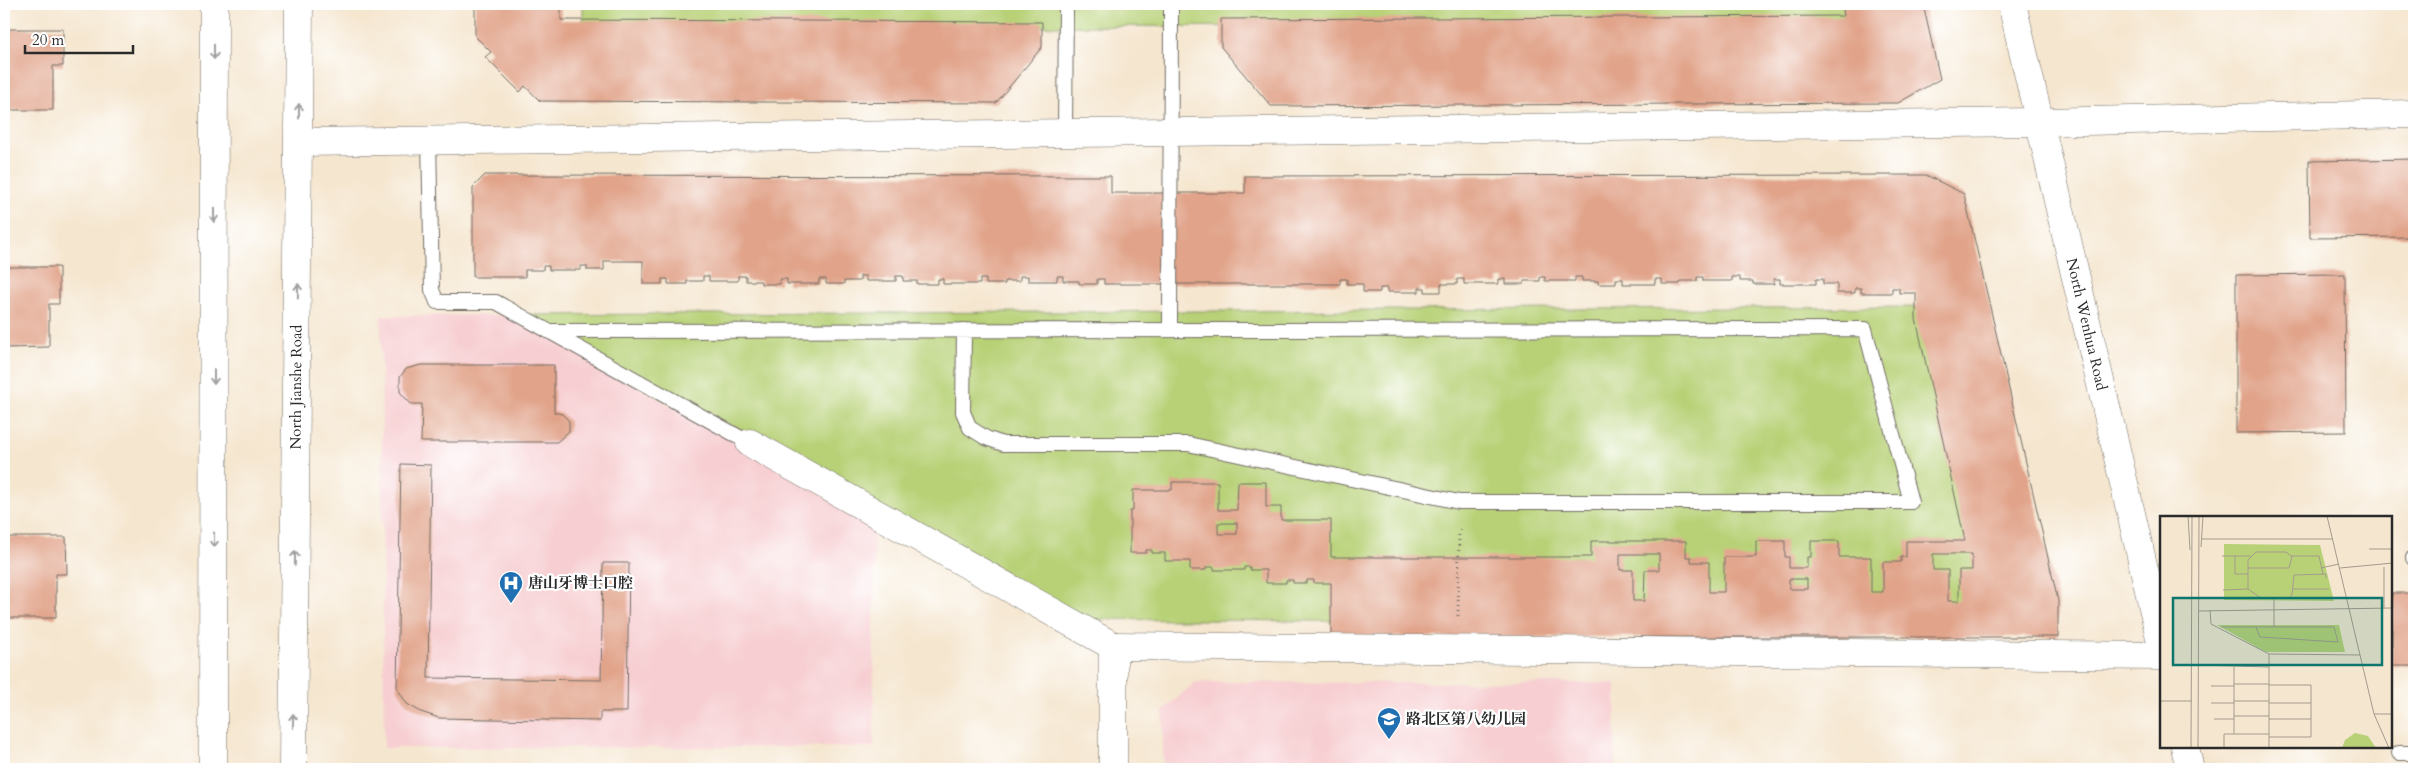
<svg xmlns="http://www.w3.org/2000/svg" width="2418" height="773" font-family="Cardo,'Noto Serif SC',serif">
<style>
.built{fill:#f7cfd2}
.green{fill:#b8d177;stroke:#727e51}
.building{fill:#e1a389;fill-rule:evenodd}
.lines{fill:none;stroke-linecap:round;stroke-linejoin:round}
.service-casing{stroke:#726c64;stroke-width:16}
.minor-casing{stroke:#726c64;stroke-width:29}
.tertiary-casing{stroke:#726c64;stroke-width:29}
.primary-casing{stroke:#726c64;stroke-width:29}
.path{stroke:#726c64;stroke-width:3;stroke-dasharray:1 4;stroke-linecap:butt}
.service{stroke:#fff;stroke-width:14}
.minor{stroke:#fff;stroke-width:28}
.tertiary{stroke:#fff;stroke-width:28}
.primary{stroke:#fff;stroke-width:28}
.oneway{stroke:#a0a0a0}
.labels{text-anchor:middle;dominant-baseline:central;stroke-width:4.5;stroke-linejoin:round;paint-order:stroke}
.street-label{font-size:15px;fill:#2b2b2b;stroke:#fff}
.poi-label{font-size:15px;font-weight:bold;fill:#2b2b2b;stroke:#fff;text-anchor:start}
.inset-road{fill:none;stroke:#a49b8d;stroke-width:1}
.view{fill:#0f766e;fill-opacity:0.15;stroke:#0f766e;stroke-width:2.5}
.inset-edge{fill:none;stroke:#2b2b2b;stroke-width:2.5}
</style>
<rect width="100%" height="100%" fill="#fff"/>
<filter id="ink" filterUnits="userSpaceOnUse"><feTurbulence type="fractalNoise" baseFrequency=".02" numOctaves="2"/><feDisplacementMap in="SourceGraphic" scale="10" xChannelSelector="R" yChannelSelector="G"/><feConvolveMatrix kernelMatrix="1 2 1 2 8 2 1 2 1" color-interpolation-filters="sRGB"/></filter>
<filter id="wash" filterUnits="userSpaceOnUse"><feTurbulence type="fractalNoise" baseFrequency=".0096" numOctaves="4" result="noise"/><feDisplacementMap in="SourceGraphic" scale="20" xChannelSelector="R" yChannelSelector="G"/><feGaussianBlur stdDeviation="1.12" result="paint"/><feColorMatrix in="noise" values="0 0 0 0 0 0 0 0 0 0 0 0 0 0 0 0 0 1.4 0 .05"/><feComposite in="paint" operator="in"/></filter>
<g filter="url(#wash)">
<rect width="100%" height="100%" fill="#f5e6cf"/>
<g class="built">
<path d="M509,315L747,448L874,526V747L384,748L381,316Z"/>
<path d="M1195,682L1616,683L1615,769H1163V711Z"/>
</g>
<g class="green">
<path d="M583,4H1858L1864,28L583,25Z"/>
<path d="M1925,307L1990,627L1080,619L755,437L509,315Z"/>
</g>
<g id="blocks">
<g class="building">
<path d="M475,4H561V20L1042,22V47L996,103L540,101L525,86L520,92L485,57L491,52L475,36Z"/>
<path d="M1842,4H1923L1940,79L1898,103L1271,106L1221,47V19L1844,16Z"/>
<path d="M4,29H63V66H53V110H4Z"/>
<path d="M2414,159V237L2310,238L2309,161Z"/>
<path d="M485,175L1111,176V193H1245V176L1926,175L1964,194L2058,601V637H1331V583H1314V580H1307V583H1293V580H1286V583H1266V570H1250V567H1244V570H1214V567H1206V570H1190V561H1165V553H1152V550H1146V553H1130V511H1133V490H1172V482H1218V510H1237L1238,482H1266V507H1281V520H1331V557H1591V541H1686V557H1691V562H1709V592H1724V557H1756V541H1785V557H1789V568H1807V557H1811V541H1839V557H1871V592H1883V562H1901V557H1906V541H1965L1916,319V293H1899V288H1892V293H1861V288H1855V293H1837V284H1823V279H1816V284H1780V279H1774V284H1753V281H1740V277H1732V281H1703V277H1697V281H1680V284H1662V279H1655V284H1623V279H1616V284H1598V281H1582V277H1575V281H1545V277H1540V281H1524V284H1505V279H1498V284H1464V279H1457V284H1441V292H1425V288H1419V292H1387V288H1380V292H1363V284H1347V279H1340V284H1104V279H1097V284H1079V281H1063V276H1057V281H1028V276H1020V281H1005V284H986V279H980V284H943V279H938V284H917V281H903V276H896V281H866V276H860V281H844V284H826V279H819V284H787V279H780V284H761V281H746V276H738V281H709V276H703V281H687V284H668V279H662V284H643V261H604V270H587V266H581V270H549V266H543V270H525V277H473V187ZM1218,523H1237V534H1218ZM1620,554H1659V570H1645L1644,601H1633V570H1620ZM1933,554H1972V570H1959V601H1948V570H1933ZM1789,579H1807V589H1789Z"/>
<path d="M4,267H59V304H49V347L4,348Z"/>
<path d="M2345,274L2346,432L2236,433V275Z"/>
<path d="M421,365H554V412L562,414L569,421V431L557,442H421L422,404H411L400,392V377L406,369Z"/>
<path d="M401,464L431,465L428,678L601,680L603,563H629L627,712H600V721L439,718L421,712L407,704L397,688Z"/>
<path d="M4,537H66L67,574H56V618H4Z"/>
<rect x="2392" y="593" width="22" height="73"/>
</g>
</g>
</g>
<g filter="url(#ink)">
<use href="#blocks" fill-opacity="0" stroke="#726c64" stroke-width="1"/>
<g class="lines">
<g class="service-casing">
<g id="service">
<path d="M1065,133L1066,4"/>
<path d="M429,140L432,290L437,302H496L750,443"/>
<path d="M1170,330L1171,4"/>
<path d="M548,331L1865,329L1911,502H1459L1188,444H1003L986,438L970,428L963,412L964,330"/>
<path d="M2413,558H2414"/>
<path d="M2399,753H2414"/>
</g>
</g>
<g class="minor-casing">
<g id="minor">
<path d="M299,142L2039,122L2414,114"/>
<path d="M750,443L1113,646"/>
<path d="M1113,769V646L2162,656"/>
</g>
</g>
<g class="tertiary-casing">
<g id="tertiary">
<path id="s1" d="M2012,4L2162,646"/>
<path d="M2185,747L2190,769"/>
</g>
</g>
<g class="primary-casing">
<g id="primary">
<path d="M213,769L214,4"/>
<path id="s2" d="M293,769L299,4"/>
</g>
</g>
<path class="path" d="M1458,616L1459,528"/>
<use href="#service" class="service"/>
<use href="#minor" class="minor"/>
<use href="#tertiary" class="tertiary"/>
<use href="#primary" class="primary"/>
</g>
<defs><path id="oneway-shaft" d="M-6 0H5M1.5-3L5.5 0L1.5 3" fill="none" stroke-width="1.6" stroke-linecap="round" stroke-linejoin="round" transform="scale(1.25)"/></defs>
<g class="oneway">
<use href="#oneway-shaft" transform="translate(214 52) rotate(90)"/>
<use href="#oneway-shaft" transform="translate(299 111) rotate(-90)"/>
<use href="#oneway-shaft" transform="translate(214 215) rotate(90)"/>
<use href="#oneway-shaft" transform="translate(298 291) rotate(-89)"/>
<use href="#oneway-shaft" transform="translate(214 377) rotate(90)"/>
<use href="#oneway-shaft" transform="translate(214 540) rotate(90)"/>
<use href="#oneway-shaft" transform="translate(295 558) rotate(-89)"/>
<use href="#oneway-shaft" transform="translate(293 721) rotate(-89)"/>
</g>
</g>
<defs>
<g id="hospital-pin" transform="scale(1.25)"><path d="M0 17L-7.5 6A9.5 9.5 0 1 1 7.5 6Z" fill="#1f6fb2" stroke="#fff"/><path d="M-5-5h3v3.5h4V-5h3V5h-3V1.5h-4V5h-3Z" fill="#fff"/></g>
<g id="school-pin" transform="scale(1.25)"><path d="M0 17L-7.5 6A9.5 9.5 0 1 1 7.5 6Z" fill="#1f6fb2" stroke="#fff"/><path d="M0-5L7-2L0 1L-7-2ZM-4 1L0 2.5L4 1V4Q0 6-4 4Z" fill="#fff"/></g>
</defs>
<g fill-rule="evenodd">
<use href="#hospital-pin" x="511" y="583"/>
<use href="#school-pin" x="1389" y="719"/>
</g>
<g class="labels">
<g class="street-label">
<text stroke="none"><textPath href="#s1" startOffset="329">North Wenhua Road</textPath></text>
<text stroke="none"><textPath href="#s2" startOffset="382">North Jianshe Road</textPath></text>
</g>
<g class="poi-label">
<text x="528" y="583">唐山牙博士口腔</text>
<text x="1406" y="719">路北区第八幼儿园</text>
</g>
</g>
<g transform="translate(2160 516)">
<rect width="232" height="232" fill="#f5e6cf"/>
<path d="M64,28L160,29L174,85L64,84ZM57,109H179L185,136H106ZM195,217L208,220L216,232H182L185,224Z" fill="#b8d177"/>
<path class="inset-road" d="M28,0L30,34M167,0L214,198L229,232M42,23H173M41,31L43,0M209,33H233M62,40H91M75,40V58H88M131,40H159L163,58M224,51V92M161,52L179,48M180,52L233,47M88,73L101,82H129L132,79L134,59L166,58V62M132,73H169M63,74L88,73V44L96,36H126L132,41L129,52H88M50,94L51,108L109,138M39,95L233,92M61,111H174L178,126L100,121L96,111M114,111V82M39,149L109,151M74,151V218M74,168H109M109,169H151V221H109M51,170H74M0,185H32M74,185H109M51,187H74M109,187H151M214,198H233M74,200H109M54,203H74M109,203H151M31,232L32,0M38,232L39,0M64,232V218H109M109,232V138L200,139"/>
<path class="view" d="M13,82H222V149H13Z"/>
<rect width="232" height="232" class="inset-edge"/>
</g>
<rect width="2418" height="773" fill="none" stroke="#fff" stroke-width="20"/>
<path d="M25 45v8h108v-8" fill="none" stroke="#2b2b2b" stroke-width="2.5"/>
<text x="32" y="45" font-size="15" fill="#2b2b2b" stroke="#ffffff" stroke-width="4" paint-order="stroke">20 m</text>
</svg>
